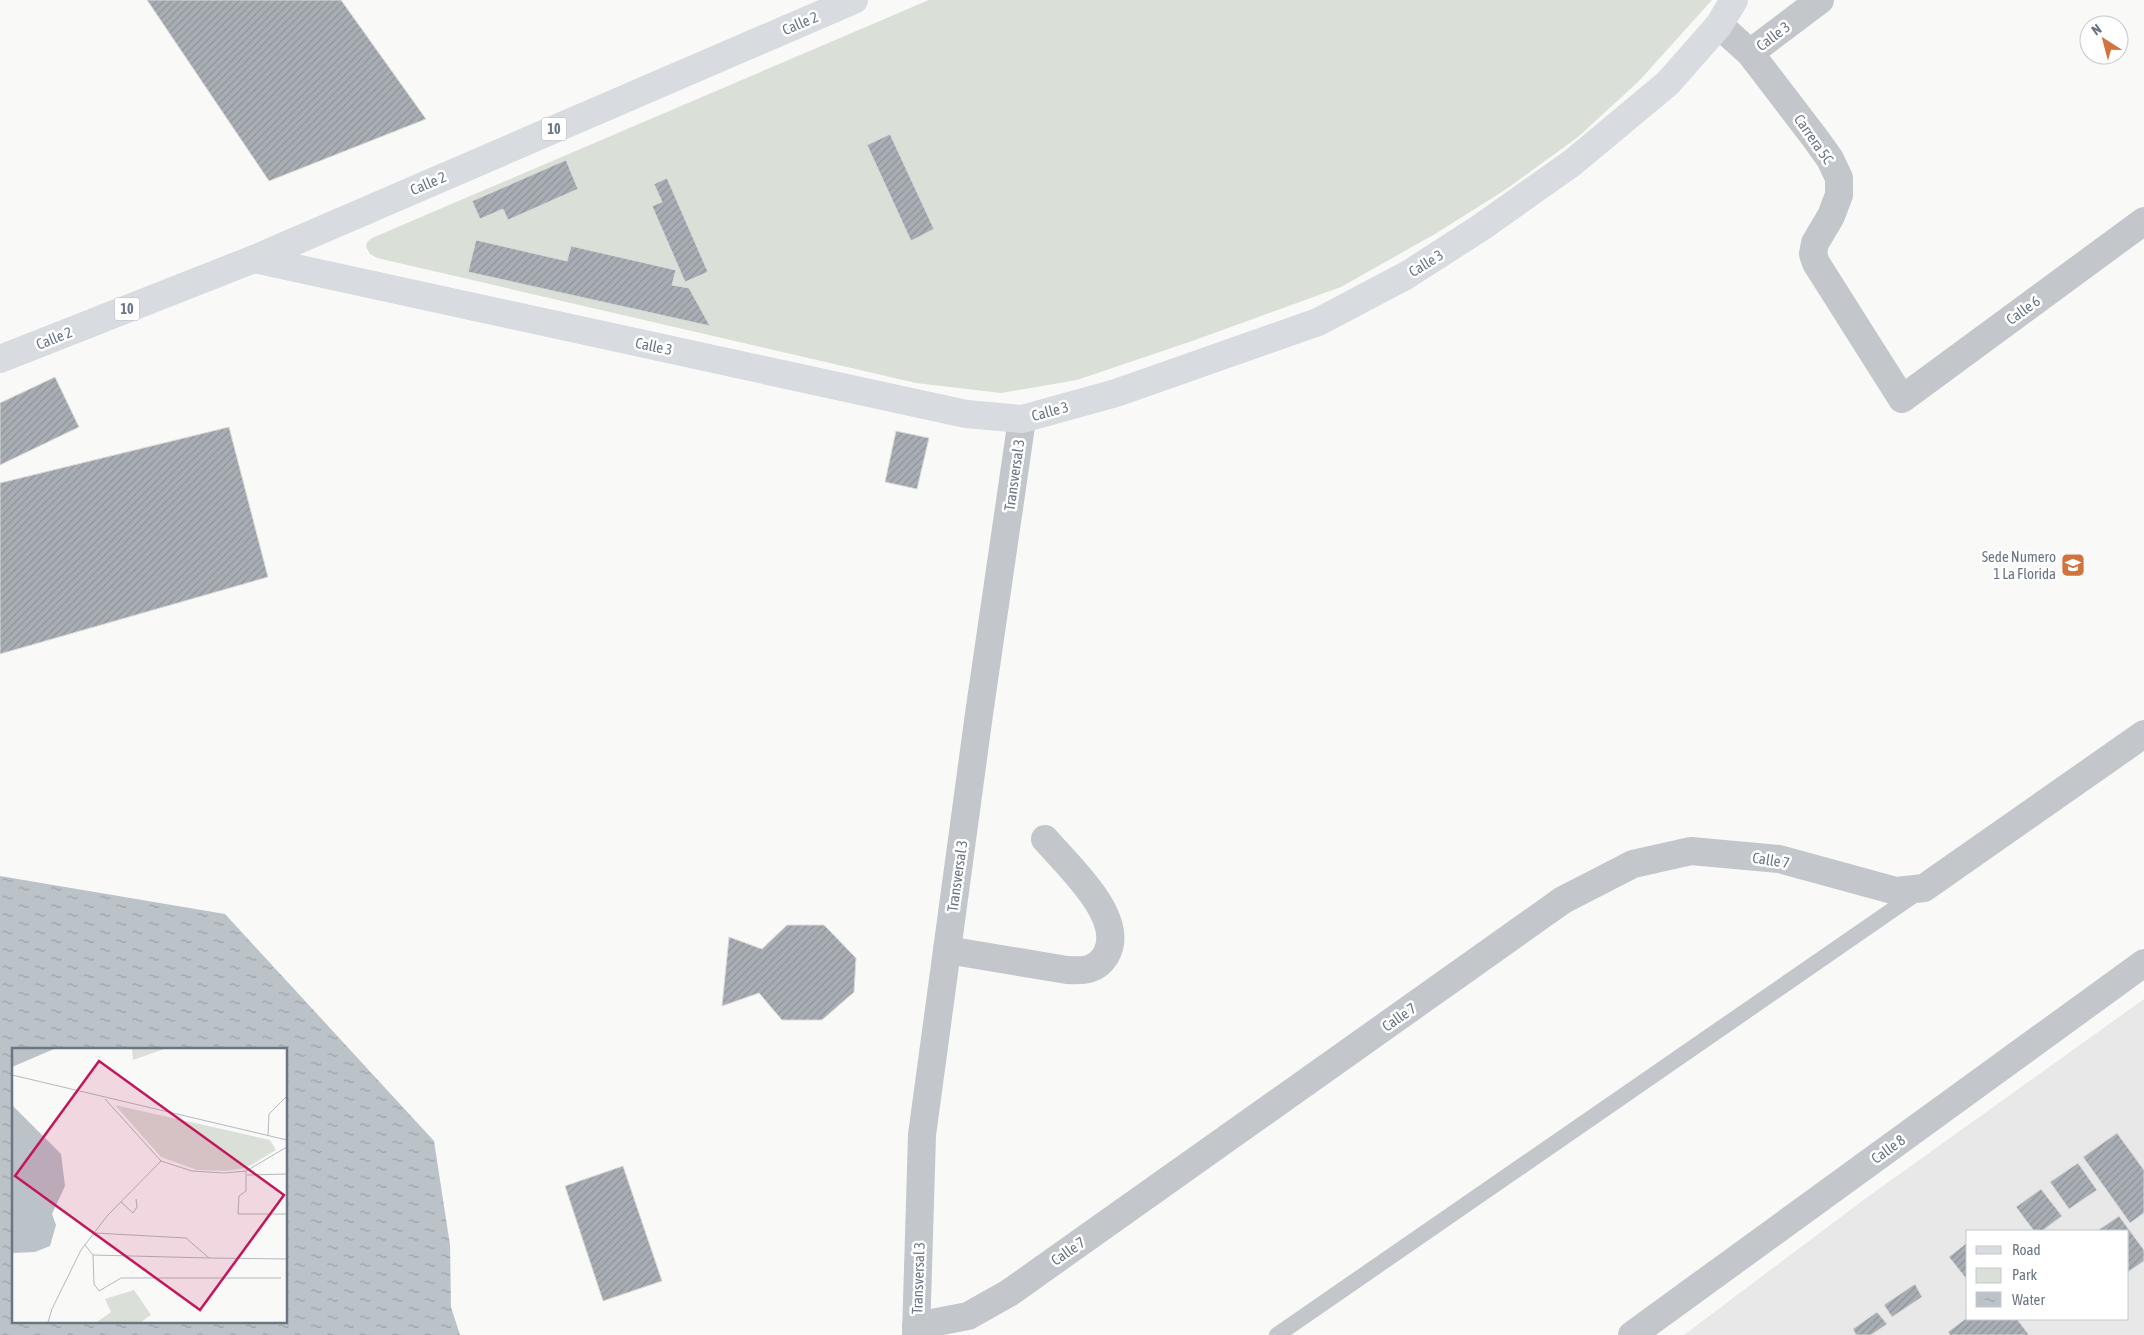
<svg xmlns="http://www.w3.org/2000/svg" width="2144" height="1335" font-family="'Asap Condensed',sans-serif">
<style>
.built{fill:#e7e8e7;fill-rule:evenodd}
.park{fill:#dadfd8}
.water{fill:url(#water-ripples);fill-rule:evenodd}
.building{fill:url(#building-hatch);stroke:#dbdbd9}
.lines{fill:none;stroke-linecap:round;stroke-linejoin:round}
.service{stroke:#c3c6ca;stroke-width:16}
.minor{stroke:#c3c6ca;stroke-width:28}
.primary{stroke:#d8dbdf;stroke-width:28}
.labels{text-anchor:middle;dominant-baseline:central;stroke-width:5;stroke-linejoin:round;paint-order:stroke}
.shield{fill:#fff;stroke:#979faa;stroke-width:1}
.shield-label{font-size:14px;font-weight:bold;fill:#6b7685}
.street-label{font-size:15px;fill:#6b7685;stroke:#fff}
.poi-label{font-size:15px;fill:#6b7685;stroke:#fff;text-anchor:end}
.inset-road{fill:none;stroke:#b3b9bf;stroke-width:1}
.view{fill:#c2185b;fill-opacity:0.15;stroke:#c2185b;stroke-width:2.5}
.inset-edge{fill:none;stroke:#6b7685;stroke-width:2.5}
</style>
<defs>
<pattern id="water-ripples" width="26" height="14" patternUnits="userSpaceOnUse" patternTransform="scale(1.25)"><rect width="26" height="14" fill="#bbc3c8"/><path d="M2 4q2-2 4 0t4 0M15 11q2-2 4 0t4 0" fill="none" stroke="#9ca3a8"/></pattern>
<pattern id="building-hatch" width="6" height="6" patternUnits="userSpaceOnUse" patternTransform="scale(1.25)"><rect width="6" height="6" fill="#a9aeb5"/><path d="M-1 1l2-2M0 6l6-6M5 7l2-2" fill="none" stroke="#8e9299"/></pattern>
</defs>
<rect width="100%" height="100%" fill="#f9f9f7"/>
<path class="built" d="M2144,999V1335H1684L1862,1201ZM1968,1231H2128V1319H1968Z"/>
<path class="park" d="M929,0H1712L1639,81L1578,137L1505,190L1435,234L1341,287L1195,340L1077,380L1001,393L916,383L377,258L370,254L366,247L367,242L372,238Z"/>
<path class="water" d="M0,876L225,914L434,1141L450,1245L451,1307L460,1335H0ZM14,1049H286V1321H14Z"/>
<g class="building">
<path d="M147,0H341L426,119L269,181Z"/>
<path d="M890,134L934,229L911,241L867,145Z"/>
<path d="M566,160L578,189L508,220L503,209L480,219L472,201Z"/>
<path d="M667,178L708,272L685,282L652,206L662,202L654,184Z"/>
<path d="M476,240L567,261L571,246L676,270L672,285L689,288L710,326L468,272Z"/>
<path d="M55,377L79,427L0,465V403Z"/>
<path d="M229,427L268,577L0,654V483Z"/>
<path d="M896,431L929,438L917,489L885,482Z"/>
<path d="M787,925H824L856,958L854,992L822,1020H782L759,993L722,1006L729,937L762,949Z"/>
<path d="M2117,1133L2144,1170V1213L2130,1223L2083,1157Z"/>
<path d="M2078,1163L2097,1190L2069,1209L2050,1182Z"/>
<path d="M623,1166L662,1281L603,1301L565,1186Z"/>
<path d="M2041,1189L2062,1216L2042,1231H2034L2016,1207Z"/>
<path d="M2119,1216L2144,1250V1261L2128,1272V1231H2097Z"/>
<path d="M1968,1242V1281L1949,1257Z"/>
<path d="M1915,1284L1922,1297L1892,1317L1884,1305Z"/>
<path d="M1877,1312L1887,1324L1871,1335H1856L1853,1329Z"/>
<path d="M1968,1317L2017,1319L2029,1335H1950L1948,1332Z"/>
</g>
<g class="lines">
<path class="service" d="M1277,1335L1917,893"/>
<g class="minor">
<path d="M1719,25L1750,53L1815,138L1830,159L1839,178V195L1831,216L1815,243L1813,254L1816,263L1902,399L2144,221"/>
<path d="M1750,53L1820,0"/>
<path d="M947,950L1067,970C1084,971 1096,971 1106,955C1127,918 1067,865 1045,839"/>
<path d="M916,1326L968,1316L1009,1293L1563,900L1633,864L1691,851L1779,859L1896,891L1924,888L2144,734"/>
<path d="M916,1335L922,1135L979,714L1022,419"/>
<path d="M1632,1335L2144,963"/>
</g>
<g class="primary">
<path d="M254,259L966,414L1022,419L1116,393L1318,322L1407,275L1480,228L1572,163L1668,83L1719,25L1734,0"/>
<path d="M0,359L254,259L854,0"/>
</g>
</g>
<defs>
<g id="school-square" transform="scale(1.25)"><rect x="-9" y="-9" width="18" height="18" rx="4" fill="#d2723d" stroke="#fff"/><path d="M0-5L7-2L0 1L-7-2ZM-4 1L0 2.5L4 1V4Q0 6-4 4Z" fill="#fff"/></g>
</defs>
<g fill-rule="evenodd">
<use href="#school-square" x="2073" y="565"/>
</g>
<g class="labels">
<g class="shield">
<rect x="541.5" y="117.5" width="25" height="23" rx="4"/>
<rect x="114.5" y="297.5" width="25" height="23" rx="4"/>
</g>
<g class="shield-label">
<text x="554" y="129">10</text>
<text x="127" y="309">10</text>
</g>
<g class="street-label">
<text transform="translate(800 23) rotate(-23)">Calle 2</text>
<text transform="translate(1773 36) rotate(-37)">Calle 3</text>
<text transform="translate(1814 139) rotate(55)">Carrera 5C</text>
<text transform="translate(428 183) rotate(-23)">Calle 2</text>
<text transform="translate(1426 263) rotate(-32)">Calle 3</text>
<text transform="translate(2023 310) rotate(-36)">Calle 6</text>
<text transform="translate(54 338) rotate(-22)">Calle 2</text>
<text transform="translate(654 346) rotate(12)">Calle 3</text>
<text transform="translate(1050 411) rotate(-15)">Calle 3</text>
<text transform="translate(1014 475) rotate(-82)">Transversal 3</text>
<text transform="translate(1771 860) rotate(9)">Calle 7</text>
<text transform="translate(957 876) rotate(-82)">Transversal 3</text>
<text transform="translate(1399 1017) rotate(-35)">Calle 7</text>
<text transform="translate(1888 1149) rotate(-36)">Calle 8</text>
<text transform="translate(1068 1251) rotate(-35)">Calle 7</text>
<text transform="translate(918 1278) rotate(-88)">Transversal 3</text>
</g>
<g class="poi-label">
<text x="2056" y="556">Sede Numero<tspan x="2056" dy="17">1 La Florida</tspan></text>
</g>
</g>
<g transform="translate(12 1048)">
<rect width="275" height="275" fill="#f9f9f7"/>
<path d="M120,1H152L121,12Z" fill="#dadfd8"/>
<path d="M103,57L258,92L264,102L234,120L214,123L185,122L149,109ZM122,242L139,267L129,274H85L99,264L93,251Z" fill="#dadfd8"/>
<path d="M0,1H42L0,19ZM0,57L49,106L53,138L40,166L44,177L38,198L23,204L0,205Z" fill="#bbc3c8"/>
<path class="inset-road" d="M0,27L275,92M93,51L149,113L180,123L212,125L234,123L275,99M256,88L257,66L275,48M234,123V143L227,148L226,166H275M235,127L275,126M109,154L121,165L125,159L124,151M83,185L174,190L197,210L275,211M73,197L81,207L82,236L87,243L109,230H269M81,207L197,210M36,274L40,261L69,202L95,168L149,113"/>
<path class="view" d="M87,13L272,147L188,262L3,128Z"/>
<rect width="275" height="275" class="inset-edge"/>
</g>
<rect x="1966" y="1230" width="162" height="90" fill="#ffffff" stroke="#c4c8ce"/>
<rect x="1976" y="1246" width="25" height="8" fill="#d8dbdf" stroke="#c4c8ce"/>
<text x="2012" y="1255" font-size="15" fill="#6b7685">Road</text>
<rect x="1976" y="1268" width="25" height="15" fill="#dadfd8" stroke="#c4c8ce"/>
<text x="2012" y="1280" font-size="15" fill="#6b7685">Park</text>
<rect x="1976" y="1292" width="25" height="15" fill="url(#water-ripples)" stroke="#c4c8ce"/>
<text x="2012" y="1305" font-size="15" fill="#6b7685">Water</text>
<g transform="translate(2104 40) rotate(324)"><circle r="24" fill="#ffffff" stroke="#c4c8ce"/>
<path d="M0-4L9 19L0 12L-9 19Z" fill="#d2723d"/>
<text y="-8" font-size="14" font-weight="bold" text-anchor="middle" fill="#6b7685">N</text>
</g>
</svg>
